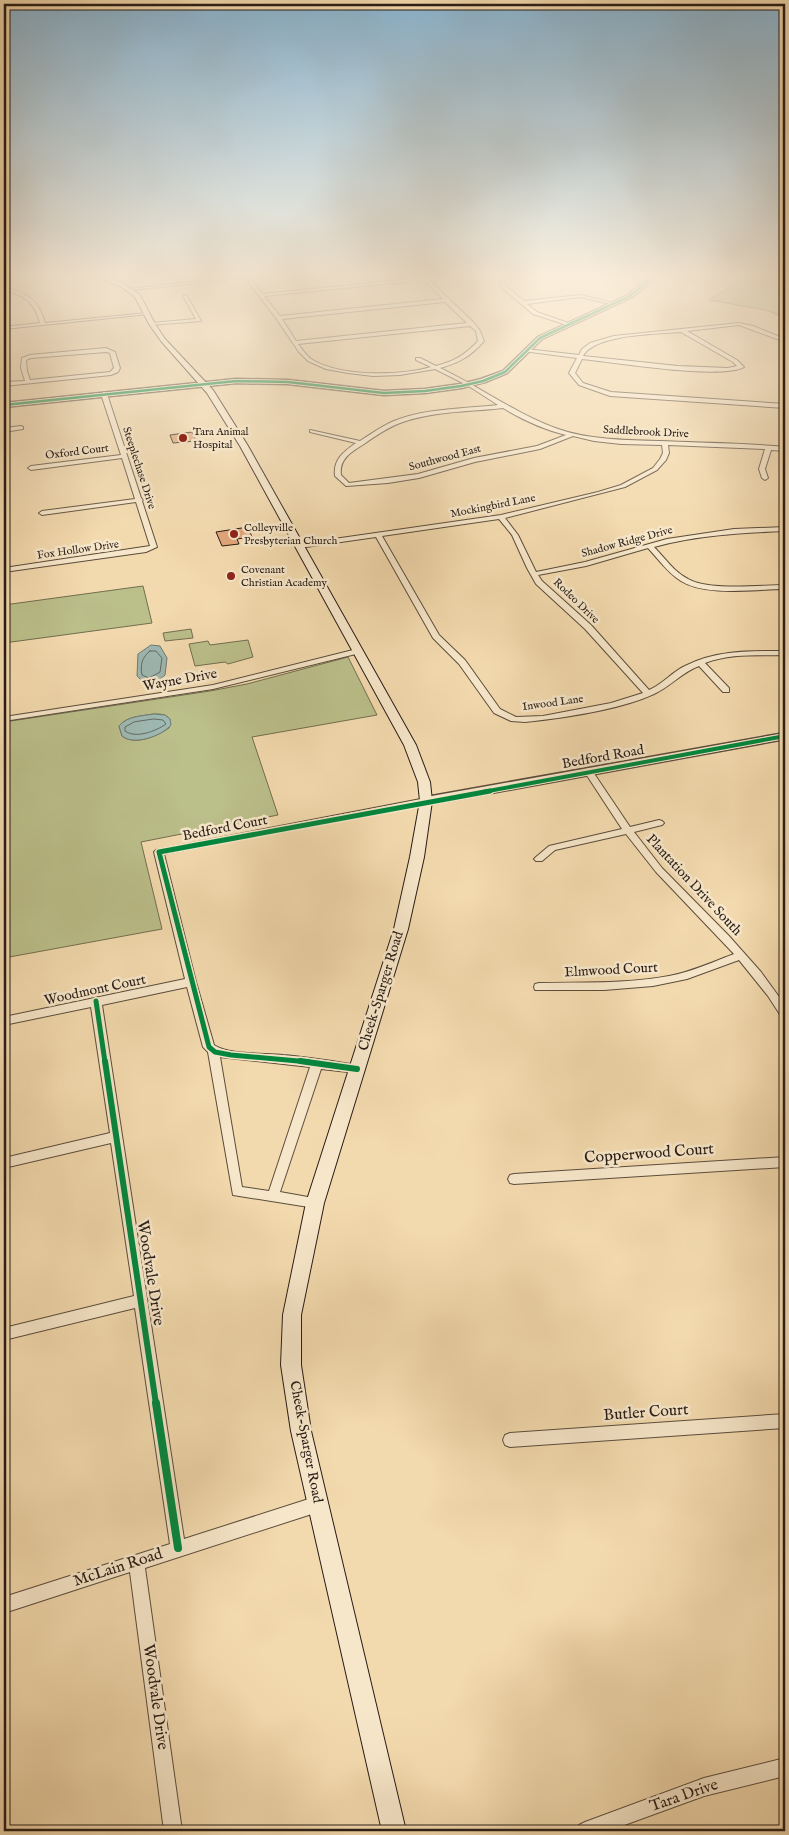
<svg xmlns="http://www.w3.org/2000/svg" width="789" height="1835" font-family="'IM FELL English',serif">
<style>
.green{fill:#bbbf8a;stroke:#726e50;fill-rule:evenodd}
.water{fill:#9eb9b3;stroke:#6f7a74}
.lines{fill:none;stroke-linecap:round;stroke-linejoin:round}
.shore{stroke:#636a64;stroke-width:1}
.building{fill:#e2a67b;stroke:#281c16}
.minor-casing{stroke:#5b4c3c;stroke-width:2}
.tertiary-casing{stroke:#5b4c3c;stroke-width:3}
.secondary-casing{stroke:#281c16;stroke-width:2}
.minor{fill:#f7e7ca;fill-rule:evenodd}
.tertiary{fill:#f7e7ca;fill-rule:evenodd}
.secondary{fill:#f7e7ca;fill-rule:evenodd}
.cycleway-far4-casing{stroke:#f7e7ca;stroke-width:4}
.cycleway-far3-casing{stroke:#f7e7ca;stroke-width:6}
.cycleway-far2-casing{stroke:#f7e7ca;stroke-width:8}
.cycleway-far1-casing{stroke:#f7e7ca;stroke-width:9}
.cycleway-casing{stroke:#f7e7ca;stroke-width:11}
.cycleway-far4{stroke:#00873e;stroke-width:2.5}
.cycleway-far3{stroke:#00873e;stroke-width:4}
.cycleway-far2{stroke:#00873e;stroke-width:5}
.cycleway-far1{stroke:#00873e;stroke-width:6}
.cycleway{stroke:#00873e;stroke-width:8}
.poi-dot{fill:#8f2418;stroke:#f7e7ca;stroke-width:2}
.labels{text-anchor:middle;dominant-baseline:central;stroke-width:5;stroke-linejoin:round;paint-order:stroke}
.far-poi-label{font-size:11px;fill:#281c16;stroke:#f7e7ca;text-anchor:start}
.far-street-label{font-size:11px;fill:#281c16;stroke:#f7e7ca}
.street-label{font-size:14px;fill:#281c16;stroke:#f7e7ca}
.near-street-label{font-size:16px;fill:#281c16;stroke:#f7e7ca}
</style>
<rect width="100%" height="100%" fill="#f3daae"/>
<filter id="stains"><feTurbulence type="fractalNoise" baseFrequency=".004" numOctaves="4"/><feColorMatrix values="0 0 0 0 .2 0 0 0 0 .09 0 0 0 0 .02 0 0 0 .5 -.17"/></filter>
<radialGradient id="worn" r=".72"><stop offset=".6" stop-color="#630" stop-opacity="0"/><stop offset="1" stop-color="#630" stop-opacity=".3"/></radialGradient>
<g class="green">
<path d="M745,278L785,285V317L765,310L709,300Z"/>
<path d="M143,586L152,623L4,643V605Z"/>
<path d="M191,629L193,638L165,641L163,633Z"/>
<path d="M248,640L253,657L228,664L225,662L195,666L189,644L208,641L210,645Z"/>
<path d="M348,657L377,715L252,737L278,815L141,842L162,929L4,958V722L210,691L247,684ZM154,714C161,714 165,714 170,719L169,728C157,736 135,746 122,736L119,726C127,716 142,716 154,714Z"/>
</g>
<g class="water">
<path d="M151,645L160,646L167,658L165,675C156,683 146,686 137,676L138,654Z"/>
<path d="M154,714L165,715L170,719L171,725C162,736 134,746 122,736L119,726C127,716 142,716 154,714Z"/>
</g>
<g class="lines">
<g class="shore">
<path d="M150,651H156L162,658L160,672L149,678L142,675C140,665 142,657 150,651Z"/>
<path d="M154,719L163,720L166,724C156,731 136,739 125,731V727L134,722Z"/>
</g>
</g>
<g class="building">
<path d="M192,432L196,441L173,443L170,435Z"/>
<path d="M248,527L252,537L237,539L239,544L222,546L216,532Z"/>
</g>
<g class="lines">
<g class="minor-casing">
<g id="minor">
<path d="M245,273H255L248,275L262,294L422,278L417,273H422L474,323L480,331L484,341C471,356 459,363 440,368C480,387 516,414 558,429C590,440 626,440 660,441C702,443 744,443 785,447V451L771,450L765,469L768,478L765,480L762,478L759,469L765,449L668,445L669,453L666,460L657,470L625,487L505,518L518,535L536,572L585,562L667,539L734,529L785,527V531C741,533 697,535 654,547C665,558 674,572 688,579C709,591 760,585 785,585V589C756,589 706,597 681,581C668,573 659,560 648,548L586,566L538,575L542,581L591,625L649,690C663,684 672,672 685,666C716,650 750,651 785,651V655C758,656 731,653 705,663L729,688V692H723L699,666C682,672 670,687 654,694C619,710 563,718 525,722L511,721L494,713L459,664L433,638L376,537L299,548L296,546L299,544L501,515L598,492L621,485L653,468L660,459L663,453L662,445L621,444L594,441L573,436L540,449L475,462L419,478L388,483L346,486L335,476C333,460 343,452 356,443L310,432V430L360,441C371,434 382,426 394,421C426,408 464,409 498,405L467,385L435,369L400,375L373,376L348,373L326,369L308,361L299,352L276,318L244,276L225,280L131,290L129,289L225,278ZM424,280L443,299L280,316L264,296ZM445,302L467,323L296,341L282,319ZM470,326L476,331L478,341C465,355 455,361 436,366L420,358H416V360L431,367C400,376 339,377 311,359C306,355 302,349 298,344ZM503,408C521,419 545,430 566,435L537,446L474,458L418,474L349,483L341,475C339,459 351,452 364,444C375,436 387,428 400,423C432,411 469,412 503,408ZM499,519L512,535L527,568L536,584L585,629L643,693L611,703L543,716L516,717L500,709L465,660L439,635L382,536Z"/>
<path d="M511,273H518L509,278L504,282L505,285L524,301L580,295L617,304L615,305L580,297L527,304L537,312L571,324L567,325L533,314L501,287L500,281Z"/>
<path d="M4,287C27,294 38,298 45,323L147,313L149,314L4,329V327L40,323C34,300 25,297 4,289Z"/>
<path d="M185,295L187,296L201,321L150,325L152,323L196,319L183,296Z"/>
<path d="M739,323L753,326L785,339V342L739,325L687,331L737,360L744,367C720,380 614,362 582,359L575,373L583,383L611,392L785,404V408L610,396L579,385L569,373L577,358L523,351L526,349L579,355L582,349L590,343L614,336ZM681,332L733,362L737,366L728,368L678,366L583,356C595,334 658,334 681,332Z"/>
<path d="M106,348L115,352L120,368L118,372L111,375L4,386V382L25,381L21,368L22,358L30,355ZM106,352L110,353L114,368L110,372L30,380L27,371L26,360L31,358Z"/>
<path d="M104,392L107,394L141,498L143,500L142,501L157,547L146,552L4,572V568L150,546L136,502L42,515L39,513L42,511L135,499L122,458L31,470L28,468L31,466L121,455L101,394Z"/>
<path d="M21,426L23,427V429L4,432V428Z"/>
<path d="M357,649L361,651L360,653L213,689L4,721V717L213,685Z"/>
<path d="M588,768L591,769L630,827L659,820L662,821L664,823L662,825L634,832L662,868L729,936L761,972L785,1005V1017L781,1016L768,996L739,960L687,979L653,986L604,990H535L534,987L535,984L539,983C582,982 626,984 669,976C691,972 713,962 734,954L656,872L626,834L555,850L542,861H536L534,859L536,857L549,846L622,829L584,771Z"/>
<path d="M426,798L430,801L429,803L164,854L196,982L214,1045C228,1055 265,1053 283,1055C308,1057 332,1061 357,1065L361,1066L363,1069L361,1072L357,1073L321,1069L280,1192L319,1199L321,1203L319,1207L315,1208L233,1195L208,1052L203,1047L187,987L102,1005L184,1539L318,1496L323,1499L326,1504L323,1509L318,1512L145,1568L182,1831H164L130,1572L4,1613V1597L170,1544L135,1308L4,1340V1328L134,1296L111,1143L4,1168V1158L110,1133L91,1007L4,1025V1017L185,979L154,852L156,850ZM220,1057L310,1067L269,1191L242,1187Z"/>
<path d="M785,1157V1167L514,1184L510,1183L508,1179L510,1175L514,1174Z"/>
<path d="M785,1414V1428L510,1447L505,1445L503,1440L505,1435L510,1433Z"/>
<path d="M785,1758V1776L704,1796L608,1831H576L579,1825L585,1822L704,1778Z"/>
</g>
</g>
<g class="tertiary-casing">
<g id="tertiary">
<path d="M655,273H661L632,297L542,339L507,373L485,382L461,388L425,393L384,395L288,384L236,383L4,407V403L236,379L288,380L384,391L425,389L461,384L481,379L503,371L538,337L628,295Z"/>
<path d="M785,733V739L426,805L420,801L426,797Z"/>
</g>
</g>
<g class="secondary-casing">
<path id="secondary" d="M88,273H98L124,284L140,295L155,324L165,339L213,390L248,446L416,745L430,782L432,801L424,857L408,929L324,1203L301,1315V1365L311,1431L406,1831H382L291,1431L281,1365L283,1315L306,1203L394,929L410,857L420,801L418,782L404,745L240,446L207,393L161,341L149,324L135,297L120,286Z"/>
</g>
<use href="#minor" class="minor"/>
<use href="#tertiary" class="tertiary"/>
<use href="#secondary" class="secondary"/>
<g class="cycleway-far4-casing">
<path id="cycleway-far4" d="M4,405L236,381L288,382L384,393L425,391L461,386L483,381L505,372L540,338L630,296L659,273"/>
</g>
<g class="cycleway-far3-casing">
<path id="cycleway-far3" d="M483,792L785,736"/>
</g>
<g class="cycleway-far2-casing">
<g id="cycleway-far2">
<path d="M96,1001L105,1062"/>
<path d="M309,1062L231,1055L215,1052L209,1047L159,852L490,791"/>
</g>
</g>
<g class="cycleway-far1-casing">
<g id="cycleway-far1">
<path d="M105,1061L156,1404"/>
<path d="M300,1061L357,1069"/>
</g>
</g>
<g class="cycleway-casing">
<path id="cycleway" d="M156,1403L178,1548"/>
</g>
<use href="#cycleway-far4" class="cycleway-far4"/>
<use href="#cycleway-far3" class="cycleway-far3"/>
<use href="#cycleway-far2" class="cycleway-far2"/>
<use href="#cycleway-far1" class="cycleway-far1"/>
<use href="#cycleway" class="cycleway"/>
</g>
<linearGradient id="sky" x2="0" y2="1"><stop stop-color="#8ab6d3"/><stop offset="0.52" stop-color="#faeedb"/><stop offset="1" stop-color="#faeedb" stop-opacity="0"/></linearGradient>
<rect width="789" height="530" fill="url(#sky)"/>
<g class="poi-dot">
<circle cx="183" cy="438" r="5"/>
<circle cx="234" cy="534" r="5"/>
<circle cx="231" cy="576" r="5"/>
</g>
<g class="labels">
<g class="far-poi-label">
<text x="193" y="432">Tara Animal<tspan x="193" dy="13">Hospital</tspan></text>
<text x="244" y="528">Colleyville<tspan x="244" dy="13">Presbyterian Church</tspan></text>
<text x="241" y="570">Covenant<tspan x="241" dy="13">Christian Academy</tspan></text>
</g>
<g class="far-street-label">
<text transform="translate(646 432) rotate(3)">Saddlebrook Drive</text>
<text transform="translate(77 452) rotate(-7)">Oxford Court</text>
<text transform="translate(445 458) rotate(-15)">Southwood East</text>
<text transform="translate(139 468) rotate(72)">Steeplechase Drive</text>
<text transform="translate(493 506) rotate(-11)">Mockingbird Lane</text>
<text transform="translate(627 542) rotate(-15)">Shadow Ridge Drive</text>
<text transform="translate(78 550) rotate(-8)">Fox Hollow Drive</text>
<text transform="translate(576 601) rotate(44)">Rodeo Drive</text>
<text transform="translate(553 703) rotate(-8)">Inwood Lane</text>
</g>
<g class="street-label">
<text transform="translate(180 680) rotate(-10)">Wayne Drive</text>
<text transform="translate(603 757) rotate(-10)">Bedford Road</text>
<text transform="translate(225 828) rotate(-11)">Bedford Court</text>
<text transform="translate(694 885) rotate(47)">Plantation Drive South</text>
<text transform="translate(611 970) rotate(-3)">Elmwood Court</text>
<text transform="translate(95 990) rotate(-12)">Woodmont Court</text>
<text transform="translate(381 991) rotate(-73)">Cheek-Sparger Road</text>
<text transform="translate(306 1442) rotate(79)">Cheek-Sparger Road</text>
</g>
<g class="near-street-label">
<text transform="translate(649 1154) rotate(-4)">Copperwood Court</text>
<text transform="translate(150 1273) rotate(81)">Woodvale Drive</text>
<text transform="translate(646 1413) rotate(-4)">Butler Court</text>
<text transform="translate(118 1568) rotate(-18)">McLain Road</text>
<text transform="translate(155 1697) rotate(82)">Woodvale Drive</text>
<text transform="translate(684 1796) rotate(-19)">Tara Drive</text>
</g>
</g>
<rect width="789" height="1835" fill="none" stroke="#f3daae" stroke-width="20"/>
<rect x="5" y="5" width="779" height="1825" fill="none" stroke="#281c16" stroke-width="2.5"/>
<rect x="10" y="10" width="769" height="1815" fill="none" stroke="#281c16"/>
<rect width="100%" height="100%" filter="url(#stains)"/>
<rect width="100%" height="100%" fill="url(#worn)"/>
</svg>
